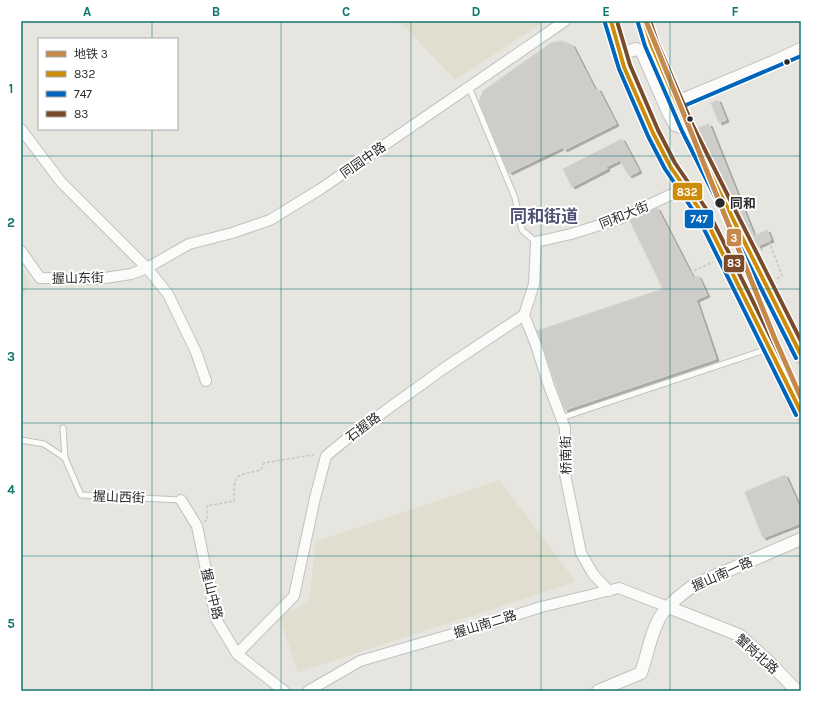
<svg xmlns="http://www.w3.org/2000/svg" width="822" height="712" font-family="Karla,'Noto Sans SC',sans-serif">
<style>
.education{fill:#e1ddcf}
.building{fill:#cecdc9;stroke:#d2d1cc;filter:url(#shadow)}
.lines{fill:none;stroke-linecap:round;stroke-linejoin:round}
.service-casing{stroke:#c1c1c0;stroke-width:7}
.minor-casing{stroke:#c1c1c0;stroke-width:12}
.tertiary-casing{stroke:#c1c1c0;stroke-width:14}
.trunk-casing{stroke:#c4c3c1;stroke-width:18}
.path{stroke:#c6c6c5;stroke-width:1.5;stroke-dasharray:3 2;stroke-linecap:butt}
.service{stroke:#fbfbfa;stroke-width:5}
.minor{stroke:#fbfbfa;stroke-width:10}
.tertiary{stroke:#fbfbfa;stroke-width:12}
.trunk{stroke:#e5e0d5;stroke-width:16}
.bus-1-casing{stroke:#fff;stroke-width:7}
.bus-2-casing{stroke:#fff;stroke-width:7}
.bus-3-casing{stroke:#fff;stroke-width:7}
.bus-1{stroke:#ce8d08;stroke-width:4}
.bus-2{stroke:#0065bd;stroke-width:4}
.bus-3{stroke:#7a4b2a;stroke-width:4}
.metro-1-casing{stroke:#fff;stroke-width:8}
.metro-1{stroke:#c5894c;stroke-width:5}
.grid{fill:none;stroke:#0f766e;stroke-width:1;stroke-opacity:0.55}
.bus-dot{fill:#2a2a2a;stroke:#fff;stroke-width:1.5}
.labels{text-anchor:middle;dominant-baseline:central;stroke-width:4;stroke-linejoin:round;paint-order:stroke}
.street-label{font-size:13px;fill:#2a2a2a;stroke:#fff}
.stop-label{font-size:13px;font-weight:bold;fill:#2a2a2a;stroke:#fff;text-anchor:start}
.district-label{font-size:17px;font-weight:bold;fill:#4f5276;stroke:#fff}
.line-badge{stroke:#fff;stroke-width:1.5}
.badge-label{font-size:11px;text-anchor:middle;font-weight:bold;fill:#fff}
.neatline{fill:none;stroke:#0f766e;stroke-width:1.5}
.grid-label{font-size:13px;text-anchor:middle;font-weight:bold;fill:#0f766e}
</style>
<defs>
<filter id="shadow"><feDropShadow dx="3" dy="2" stdDeviation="0" flood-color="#0004"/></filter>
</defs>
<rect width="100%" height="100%" fill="#e7e5e0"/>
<g class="education">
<path d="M397,21H545L455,80L406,28Z"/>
<path d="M21,267L31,284L21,297Z"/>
<path d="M499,480L576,582L298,672L279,616L309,602L316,541Z"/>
</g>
<g class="building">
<path d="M562,41L572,45L595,90L598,89L616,124L564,150L563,147L509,173L479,102L483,91L551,43Z"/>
<path d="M718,100L726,120L719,123L711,103Z"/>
<path d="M709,124L754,236L767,230L771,240L758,246L759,248L698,128Z"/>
<path d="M622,139L639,171L629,176L620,160L606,167L607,169L572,187L563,169Z"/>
<path d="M657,208L693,278L698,276L707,295L696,300L716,359L565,410L537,331L663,289L630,221Z"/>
<path d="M727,227L750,274L747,275Z"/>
<path d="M785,475L801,511V523L763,538L745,492Z"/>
</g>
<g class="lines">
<g class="service-casing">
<g id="service">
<path d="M469,87L515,198L522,230L536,242"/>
<path d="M561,418L768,349"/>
<path d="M63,428L65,458L81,495L181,500"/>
<path d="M21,440L44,444L65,458"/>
</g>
</g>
<g class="minor-casing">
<g id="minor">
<path d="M21,129L61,182L147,268L168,294L196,352L206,381"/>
<path d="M21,251L40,278L98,279L131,274L147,268L189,244L232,233L270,220L319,190L565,21"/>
<path d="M524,315L536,345L549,386L565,428V474L581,553L593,574L609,591"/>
<path d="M181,500L197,526L216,619L237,654L284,691"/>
<path d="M237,654L294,596L315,498L326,456L349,437L443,369L524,315L534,284L536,242L571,234L619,219L685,188"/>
<path d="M308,691L360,661L491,623L541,607L619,588L668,607"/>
</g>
</g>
<g class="tertiary-casing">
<g id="tertiary">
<path d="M620,54L636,49L642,52L669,114L675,125L688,129"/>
<path d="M677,102L773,62L801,49"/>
<path d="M668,607L739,635L767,660L797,691"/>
<path d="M598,691L641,673C647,656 652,628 662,614C670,603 683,593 694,585L801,539"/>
</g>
</g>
<g class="trunk-casing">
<g id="trunk">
<path d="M611,21L624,67L653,133L670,166L704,216L801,412"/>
<path d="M644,21L651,44L688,129L717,185L801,355"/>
</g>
</g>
<g class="path">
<path d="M769,241L782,276L776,279"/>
<path d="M694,278L691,272L713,262"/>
<path d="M204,522L207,520V506L234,501C234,473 234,476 261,470L264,463L312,455H316"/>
</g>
<use href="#service" class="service"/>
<use href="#minor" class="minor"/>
<use href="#tertiary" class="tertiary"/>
<use href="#trunk" class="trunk"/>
<g class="bus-1-casing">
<g id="bus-1">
<path d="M611,21L624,67L653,133L670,166L704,216L801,412"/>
<path d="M644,21L651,44L688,129L801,355"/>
</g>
</g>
<g class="bus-2-casing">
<g id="bus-2">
<path d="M605,23L619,69L648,136L665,169L699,219L796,415"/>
<path d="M638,23L645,46L682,131L796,358"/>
<path d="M679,108L801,56"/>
</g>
</g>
<g class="bus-3-casing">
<g id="bus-3">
<path d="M617,21L630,65L658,130L675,163L709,213L801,398"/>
<path d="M650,21L657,42L693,126L801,341"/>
</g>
</g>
<use href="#bus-1" class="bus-1"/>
<use href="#bus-2" class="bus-2"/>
<use href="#bus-3" class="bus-3"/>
<g class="metro-1-casing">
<path id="metro-1" d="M646,21L775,339L801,398"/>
</g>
<use href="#metro-1" class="metro-1"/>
</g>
<path class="grid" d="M152,21V39M281,21V691M411,21V691M541,21V691M670,21V691M152,129V691M21,156H801M21,289H801M21,423H801M21,556H801"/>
<g class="bus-dot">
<circle cx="787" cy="62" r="3.5"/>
<circle cx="690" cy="119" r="3.5"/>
<circle cx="720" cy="203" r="5.5"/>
</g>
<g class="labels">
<g class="street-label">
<text transform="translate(363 160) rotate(-35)">同园中路</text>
<text transform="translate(624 215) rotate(-22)">同和大街</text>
<text transform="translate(78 278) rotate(-1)">握山东街</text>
<text transform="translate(363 427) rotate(-37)">石握路</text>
<text transform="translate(566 455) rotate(-91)">桥南街</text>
<text transform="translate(119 497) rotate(2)">握山西街</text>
<text transform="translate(722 574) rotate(-24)">握山南一路</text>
<text transform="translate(212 594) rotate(76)">握山中路</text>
<text transform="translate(485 624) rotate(-17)">握山南二路</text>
<text transform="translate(757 654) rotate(42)">蟹岗北路</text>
</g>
<g class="stop-label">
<text x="730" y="203">同和</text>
</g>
<g class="district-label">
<text x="544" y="216">同和街道</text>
</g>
</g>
<g class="line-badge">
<rect x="672" y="182" width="31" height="19" rx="4" fill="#ce8d08"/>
<rect x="684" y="209" width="30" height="20" rx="4" fill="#0065bd"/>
<rect x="726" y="228" width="16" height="19" rx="4" fill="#c5894c"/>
<rect x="723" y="254" width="22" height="19" rx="4" fill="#7a4b2a"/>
</g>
<g class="badge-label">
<text x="687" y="196">832</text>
<text x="699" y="223">747</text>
<text x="734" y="242">3</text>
<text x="734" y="267">83</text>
</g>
<rect width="822" height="712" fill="none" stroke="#ffffff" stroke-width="44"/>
<rect x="38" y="38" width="140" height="92" fill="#ffffff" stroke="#aaaaaa"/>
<rect x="46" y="51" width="20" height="6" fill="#c5894c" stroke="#aaaaaa"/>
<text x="74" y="58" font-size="12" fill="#2a2a2a">地铁 3</text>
<rect x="46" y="71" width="20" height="6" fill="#ce8d08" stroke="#aaaaaa"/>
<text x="74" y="78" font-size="12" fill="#2a2a2a">832</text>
<rect x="46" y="91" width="20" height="6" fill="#0065bd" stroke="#aaaaaa"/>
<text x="74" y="98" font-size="12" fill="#2a2a2a">747</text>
<rect x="46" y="111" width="20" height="6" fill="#7a4b2a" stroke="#aaaaaa"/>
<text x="74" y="118" font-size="12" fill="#2a2a2a">83</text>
<rect x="22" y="22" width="778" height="668" class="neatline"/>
<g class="grid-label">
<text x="87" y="16">A</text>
<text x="216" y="16">B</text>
<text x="346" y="16">C</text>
<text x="476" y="16">D</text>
<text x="606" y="16">E</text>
<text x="735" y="16">F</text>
<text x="11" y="93">1</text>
<text x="11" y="227">2</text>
<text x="11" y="361">3</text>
<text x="11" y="494">4</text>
<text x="11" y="628">5</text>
</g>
</svg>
